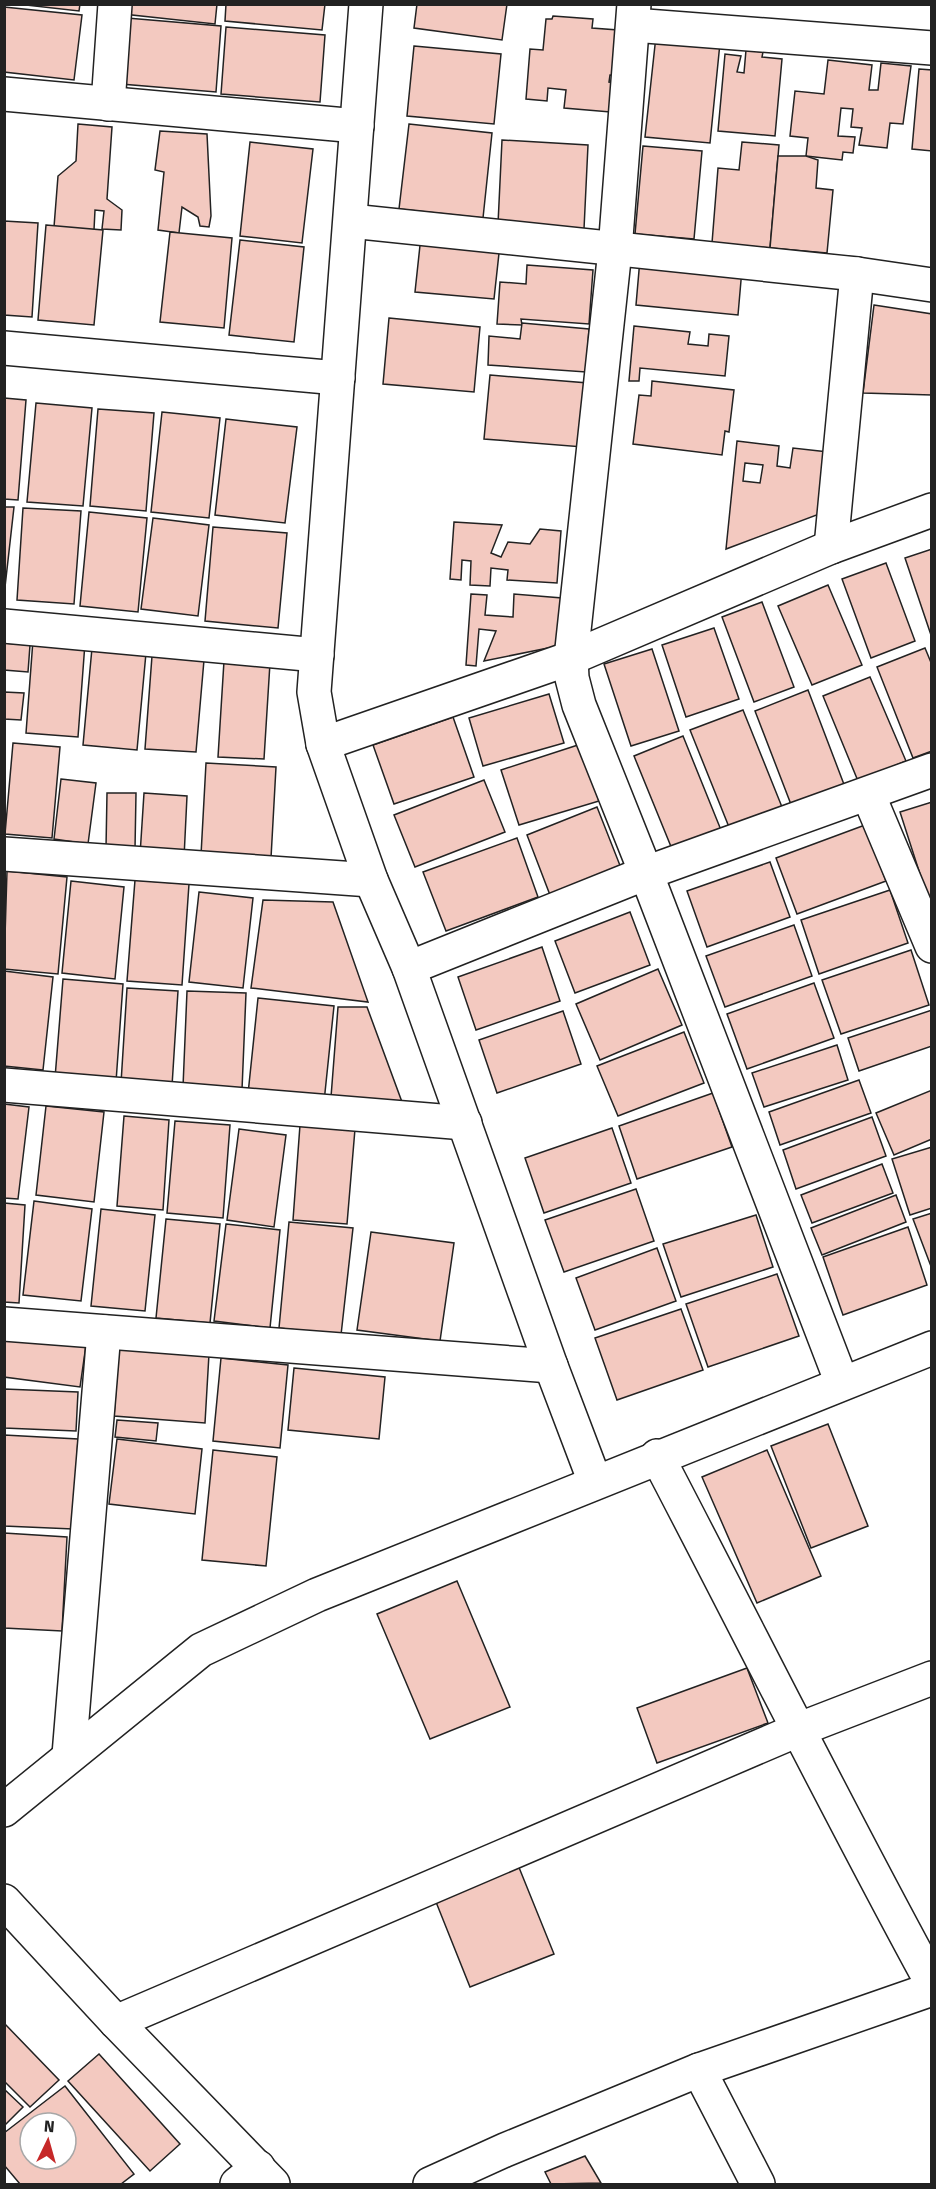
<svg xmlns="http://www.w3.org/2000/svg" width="936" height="2189" font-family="'Fira Sans',sans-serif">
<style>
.building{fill:#f3c9c0;stroke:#222;stroke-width:1.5;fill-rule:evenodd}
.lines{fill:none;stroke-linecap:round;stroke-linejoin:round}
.street-casing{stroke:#222;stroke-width:36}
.secondary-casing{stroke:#222;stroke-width:36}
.street{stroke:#fff;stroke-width:33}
.secondary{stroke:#fff;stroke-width:33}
</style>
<rect width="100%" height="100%" fill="#fff"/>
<g class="building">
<path d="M17,4H80L79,11Z"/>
<path d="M124,4H217L215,24L123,14Z"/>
<path d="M226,4H325L322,30L225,21Z"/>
<path d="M417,4H507L502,40L414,28Z"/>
<path d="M4,7L82,15L74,80L4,72Z"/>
<path d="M553,16L593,19L592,28L618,30L621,76L610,75L609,82L625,84L622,113L564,108L566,90L548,88L547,101L526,99L530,49L543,50L546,19H552Z"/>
<path d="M127,18L221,26L216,92L121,84Z"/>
<path d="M226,27L325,35L320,102L221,94Z"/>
<path d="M656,36L720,43L710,143L645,137Z"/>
<path d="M414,46L501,54L494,124L407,116Z"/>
<path d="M746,50L763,52L762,57L782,59L775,136L718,131L725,54L741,56L737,72L744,73Z"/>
<path d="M828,60L872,65L869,90H878L881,63L911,66L903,124L890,123L887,148L859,145L862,128L851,127L853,109L841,108L838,136L855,137L853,153L843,152L842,160L806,156L808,138L790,136L795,91L824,94Z"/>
<path d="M919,69L932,70V151L912,149Z"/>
<path d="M78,124L112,127L107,199L122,210L121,230L102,229L104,211L95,210L94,230L54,227L58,176L76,161Z"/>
<path d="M409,124L492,133L483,218L399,209Z"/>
<path d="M160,131L207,134L211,216L209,227L200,226L198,217L182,207L179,233L158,230L164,172L155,170Z"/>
<path d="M502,140L588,145L584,229L498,224Z"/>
<path d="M250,142L313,149L302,243L240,236Z"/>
<path d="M742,142L779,145L770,248L712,243L718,168L739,170Z"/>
<path d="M643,146L702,151L694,239L635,234Z"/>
<path d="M778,156H806L818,160L816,188L833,190L827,253L770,248Z"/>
<path d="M4,221L38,223L32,317L4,315Z"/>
<path d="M46,225L103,230L94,325L38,320Z"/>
<path d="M170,232L232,238L224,328L160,322Z"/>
<path d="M421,236L500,244L494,299L415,292Z"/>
<path d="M240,240L304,247L294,342L229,335Z"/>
<path d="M640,259L742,269L738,315L636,305Z"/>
<path d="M527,265L593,270L589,324L521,319L522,325L497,324L500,282L526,284Z"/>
<path d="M874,305L932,314V395L863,393Z"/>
<path d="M389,318L480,327L474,392L383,384Z"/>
<path d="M522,323L589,329L586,372L488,365L489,336L520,339Z"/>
<path d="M634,326L690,332L688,344L708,346L709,334L729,336L725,376L640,368L639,381H629Z"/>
<path d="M490,375L588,383L583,447L484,439Z"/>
<path d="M652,381L734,390L729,432L725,431L722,455L633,444L639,395L651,396Z"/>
<path d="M4,398L26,400L18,500L4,499Z"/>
<path d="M36,403L92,408L83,506L27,502Z"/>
<path d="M98,409L154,413L146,511L90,506Z"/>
<path d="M162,412L220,418L209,518L151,512Z"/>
<path d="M226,419L297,427L285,523L215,515Z"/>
<path d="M737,441L779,446L777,466L790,468L793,448L837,453L830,510L726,549ZM745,463L763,465L760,483L743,481Z"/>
<path d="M4,507H14L4,596Z"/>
<path d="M23,508L81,511L74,604L17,600Z"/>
<path d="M89,512L147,518L138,612L80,606Z"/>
<path d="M153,518L209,525L198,616L141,609Z"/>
<path d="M454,522L502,525L491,553L501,557L508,542L530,544L540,529L561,531L557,583L507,580L508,570L491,568L490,586L470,585L471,561L462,560L461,580L450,579Z"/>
<path d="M213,527L287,533L278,628L205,621Z"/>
<path d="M932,549V634L931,635L905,558Z"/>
<path d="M886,563L915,641L871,658L842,579Z"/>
<path d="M828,585L862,665L812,685L778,606Z"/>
<path d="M471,594L487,595L485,615L513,617L514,594L562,598L558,646L484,661L496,631L479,629L476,666L466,665Z"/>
<path d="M762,602L794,687L754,702L722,617Z"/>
<path d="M714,628L739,699L686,717L662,645Z"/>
<path d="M33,640L85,643L78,737L26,733Z"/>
<path d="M4,643L30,645L28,672L4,670Z"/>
<path d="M92,648L146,653L137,750L83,745Z"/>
<path d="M925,648L932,665V751L913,758L877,667Z"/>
<path d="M652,649L679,731L631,746L604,664Z"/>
<path d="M152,656L204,660L196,752L145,749Z"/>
<path d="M224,661L270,663L264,759L218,757Z"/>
<path d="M870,677L906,761L858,781L823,696Z"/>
<path d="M808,690L845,787L792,807L755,711Z"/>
<path d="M4,692L24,693L21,720L4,719Z"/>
<path d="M549,694L564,743L483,766L469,718Z"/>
<path d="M743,710L782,807L729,827L690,730Z"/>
<path d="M453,717L474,777L394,804L373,745Z"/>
<path d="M683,736L721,830L672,849L634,756Z"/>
<path d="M13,743L60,747L52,838L5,834Z"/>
<path d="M581,744L599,801L519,825L501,770Z"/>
<path d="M206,763L276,767L271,858L201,855Z"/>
<path d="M61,779L96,783L88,844L54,839Z"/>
<path d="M484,780L505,832L415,867L394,815Z"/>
<path d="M107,793H136L135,849L106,848Z"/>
<path d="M144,793L187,796L184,858L140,855Z"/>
<path d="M932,802V898L928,899L900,812Z"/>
<path d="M597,807L621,868L550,895L527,835Z"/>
<path d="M865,825L886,881L797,914L776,858Z"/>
<path d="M517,838L538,897L446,931L423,872Z"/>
<path d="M770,862L790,917L707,947L687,891Z"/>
<path d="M7,871L67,877L58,974L4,969Z"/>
<path d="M135,880L189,884L182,985L127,981Z"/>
<path d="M71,881L124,887L115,979L62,973Z"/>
<path d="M890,890L908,943L819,974L801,920Z"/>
<path d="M199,892L253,898L243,988L189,982Z"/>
<path d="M263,900L333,902L368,1002L251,988Z"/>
<path d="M630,912L650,965L575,993L555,941Z"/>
<path d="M794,925L812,976L725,1007L706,956Z"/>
<path d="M542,947L560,1001L476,1030L458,977Z"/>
<path d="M911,950L929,1005L841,1034L822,980Z"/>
<path d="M658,969L682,1025L600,1060L576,1004Z"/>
<path d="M4,971L53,977L43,1070L4,1066Z"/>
<path d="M63,979L123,984L116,1082L55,1078Z"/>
<path d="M814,983L834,1038L747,1069L727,1014Z"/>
<path d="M127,988L178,991L172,1086L121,1083Z"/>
<path d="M187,991L246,993L242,1090L183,1087Z"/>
<path d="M258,998L334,1006L324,1102L248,1094Z"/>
<path d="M338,1007H367L402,1102L331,1097Z"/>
<path d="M932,1010V1046L859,1071L848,1038Z"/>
<path d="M563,1011L581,1064L497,1093L479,1040Z"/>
<path d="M684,1032L704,1083L618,1116L597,1066Z"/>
<path d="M837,1045L848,1080L764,1107L752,1073Z"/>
<path d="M859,1080L871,1113L780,1145L769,1112Z"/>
<path d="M932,1090V1139L894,1155L876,1113Z"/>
<path d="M713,1093L732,1147L637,1179L619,1126Z"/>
<path d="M4,1104L29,1107L18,1199L4,1198Z"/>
<path d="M46,1106L104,1112L94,1202L36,1195Z"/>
<path d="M124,1116L169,1120L163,1210L117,1206Z"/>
<path d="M872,1117L886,1156L796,1189L783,1150Z"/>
<path d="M175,1121L230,1125L223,1218L167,1213Z"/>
<path d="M300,1125L355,1129L347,1224L293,1220Z"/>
<path d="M612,1128L631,1183L544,1213L525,1158Z"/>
<path d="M239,1129L286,1135L274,1227L227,1220Z"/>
<path d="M932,1147V1208L910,1215L892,1159Z"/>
<path d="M882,1164L893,1193L812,1223L801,1195Z"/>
<path d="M636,1189L654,1241L564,1272L545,1220Z"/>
<path d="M896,1195L906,1222L822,1255L811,1228Z"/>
<path d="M34,1201L92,1209L81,1301L23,1295Z"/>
<path d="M4,1203L25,1205L19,1303L4,1302Z"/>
<path d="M101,1209L155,1215L145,1311L91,1306Z"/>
<path d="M932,1213V1269L913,1219Z"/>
<path d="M756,1215L773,1267L681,1297L663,1244Z"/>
<path d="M166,1219L220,1224L210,1323L156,1318Z"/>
<path d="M289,1222L353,1228L341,1335L279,1328Z"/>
<path d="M226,1224L280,1230L270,1328L214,1321Z"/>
<path d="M908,1227L927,1285L843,1315L823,1257Z"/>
<path d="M371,1232L454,1243L440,1341L357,1330Z"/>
<path d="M657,1248L676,1301L595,1330L576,1278Z"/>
<path d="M777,1274L799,1336L708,1367L686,1304Z"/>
<path d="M681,1309L703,1370L617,1400L595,1338Z"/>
<path d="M4,1334L86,1345L80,1387L4,1377Z"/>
<path d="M119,1348L209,1354L205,1423L114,1416Z"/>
<path d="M221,1358L288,1365L280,1448L213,1441Z"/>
<path d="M294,1368L385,1377L379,1439L288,1430Z"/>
<path d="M4,1389L78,1392L76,1431L4,1428Z"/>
<path d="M117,1420L158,1423L156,1441L115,1437Z"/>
<path d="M828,1424L868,1526L811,1548L771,1446Z"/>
<path d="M4,1435L78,1439L73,1529L4,1526Z"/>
<path d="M117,1439L202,1449L195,1514L109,1504Z"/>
<path d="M213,1450L277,1457L266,1566L202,1560Z"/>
<path d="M767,1450L821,1576L757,1603L702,1477Z"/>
<path d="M4,1533L67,1537L62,1631L4,1628Z"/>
<path d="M457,1581L510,1707L430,1739L377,1614Z"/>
<path d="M747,1668L768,1723L657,1763L637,1708Z"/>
<path d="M518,1865L554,1954L470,1987L434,1897Z"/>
<path d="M4,2023L59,2080L30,2107L4,2081Z"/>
<path d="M99,2054L180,2144L150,2171L68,2081Z"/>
<path d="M65,2086L134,2174L121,2184H20L4,2165V2133ZM30,2123H66V2159H30Z"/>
<path d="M4,2089L23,2107L4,2126Z"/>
<path d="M585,2156L601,2183L551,2184L545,2172Z"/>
</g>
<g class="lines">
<g class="street-casing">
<g id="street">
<path d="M366,4L314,692L323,744L371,880L409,968L551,1366L595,1482"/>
<path d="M634,4L615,250L571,658L572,678L579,705L646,873L842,1383"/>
<path d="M633,25L932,48"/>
<path d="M4,94L357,126"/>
<path d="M108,104L115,4"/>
<path d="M351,221L857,274L932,285"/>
<path d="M4,348L338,378"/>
<path d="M831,547L857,274"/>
<path d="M4,626L317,655"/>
<path d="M323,744L571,658L831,547L932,510"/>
<path d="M868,794L932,946"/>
<path d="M4,854L371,880"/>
<path d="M409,968L646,873L932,770"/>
<path d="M4,1085L465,1123"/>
<path d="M4,1324L551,1366"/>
<path d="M657,1456C749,1632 837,1809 932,1983"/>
<path d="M69,1755L104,1332"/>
<path d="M116,2022L800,1729L932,1678"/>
<path d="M699,2070L758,2184"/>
<path d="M237,2184L258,2167"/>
<path d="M430,2184L505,2150L699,2070L932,1989"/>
</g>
</g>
<g class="secondary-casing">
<g id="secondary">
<path d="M4,1810L201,1650L317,1595L932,1348"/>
<path d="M4,1901L116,2022L273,2184"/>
</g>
</g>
<use href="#street" class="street"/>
<use href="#secondary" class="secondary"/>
</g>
<rect width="936" height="2189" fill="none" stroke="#222222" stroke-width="12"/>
<g transform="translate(48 2141) rotate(5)"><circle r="28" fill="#ffffff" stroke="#a7a7a7" stroke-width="1.5"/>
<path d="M0-4.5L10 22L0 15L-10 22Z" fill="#c62828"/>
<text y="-9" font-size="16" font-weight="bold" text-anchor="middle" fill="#222222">N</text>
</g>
</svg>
